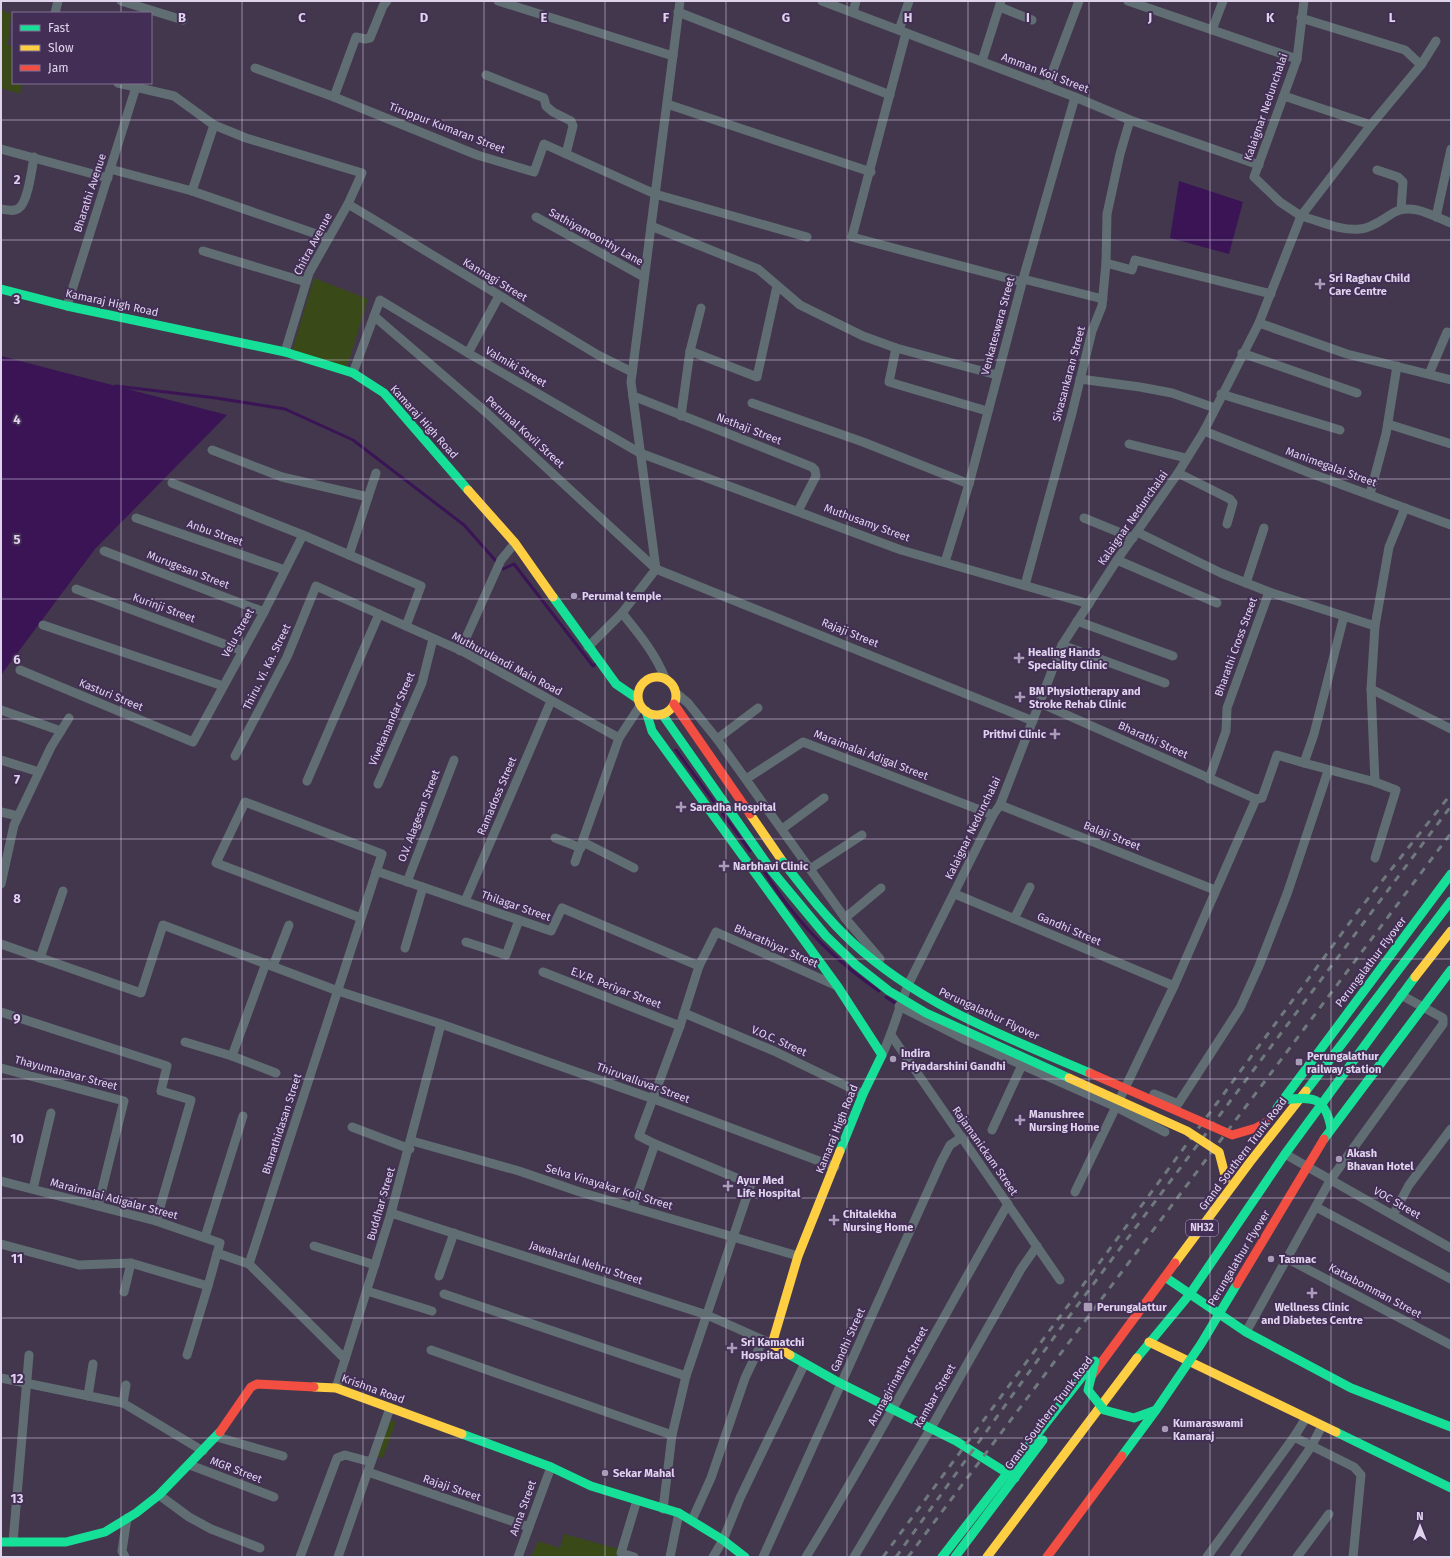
<svg xmlns="http://www.w3.org/2000/svg" width="1452" height="1558" font-family="'Fira Sans',sans-serif">
<style>
.green{fill:#394a18}
.water{fill:#3b1455}
.lines{fill:none;stroke-linecap:round;stroke-linejoin:round}
.stream{stroke:#3b1455;stroke-width:3}
.street{stroke:#606e73;stroke-width:9}
.fast{stroke:#16e098;stroke-width:9}
.slow{stroke:#ffcf43;stroke-width:9}
.jam{stroke:#f24e42;stroke-width:9}
.rail{stroke:#6f787d;stroke-width:3;stroke-dasharray:7 7;stroke-linecap:butt}
.fast-bridge{stroke:#16e098;stroke-width:9}
.slow-bridge{stroke:#ffcf43;stroke-width:9}
.jam-bridge{stroke:#f24e42;stroke-width:9}
.grid{fill:none;stroke:#e0d4ed;stroke-width:1;stroke-opacity:0.55}
.poi-dot{fill:#a99db5;stroke:#432e56;stroke-width:1.5}
.labels{text-anchor:middle;dominant-baseline:central;stroke-width:4;stroke-linejoin:round;paint-order:stroke}
.shield{fill:#432e56;stroke:#b1a2c0;stroke-width:1}
.shield-label{font-size:10px;font-weight:bold;fill:#e0d4ed}
.street-label{font-size:11px;fill:#e0d4ed;stroke:#432e56}
.poi-label{font-size:11px;font-weight:bold;fill:#e0d4ed;stroke:#432e56;text-anchor:start}
.grid-label{font-size:13px;text-anchor:middle;font-weight:bold;fill:#e0d4ed;stroke:#432e56;stroke-width:4;stroke-linejoin:round;paint-order:stroke}
</style>
<rect width="100%" height="100%" fill="#42374d"/>
<g class="green">
<path d="M1,10L11,14L8,45L13,47V83H23L20,94L1,88Z"/>
<path d="M314,278L368,299L347,367L292,351Z"/>
<path d="M387,1419L396,1422L383,1458L374,1455Z"/>
<path d="M564,1534L626,1551V1557H531L538,1541L560,1548Z"/>
</g>
<g class="water">
<path d="M1179,181L1243,202L1229,254L1170,238Z"/>
<path d="M1,356L227,415L95,549L1,675Z"/>
</g>
<g class="lines">
<g class="stream">
<path d="M116,386L216,398L285,409L353,440L464,525L503,569L514,564L593,666L597,663"/>
<path d="M676,750L750,851"/>
<path d="M758,862C768,877 778,893 789,907C814,939 846,968 879,991"/>
<path d="M886,997L895,1003"/>
</g>
<g class="street">
<path d="M121,1L183,20"/>
<path d="M498,1L673,56"/>
<path d="M822,1L1075,97L1130,120L1259,165"/>
<path d="M1128,1L1297,59"/>
<path d="M1000,7L1032,20"/>
<path d="M678,12L890,95"/>
<path d="M853,12L856,1"/>
<path d="M55,13L58,1"/>
<path d="M1301,18L1405,50L1421,65L1371,125L1301,216C1320,221 1340,231 1360,229C1372,228 1383,219 1393,213C1411,202 1433,216 1451,223"/>
<path d="M899,30L909,1"/>
<path d="M1212,30L1223,1"/>
<path d="M906,33L852,237L1022,282"/>
<path d="M982,61L1001,1"/>
<path d="M1421,65L1436,41"/>
<path d="M255,68L334,97L477,155L534,172L544,144L655,194L807,237"/>
<path d="M486,75L544,98L546,106L553,112L571,121L573,126L566,154"/>
<path d="M118,83L174,96L214,125L246,138L362,173L348,204L309,273L285,352"/>
<path d="M1047,86L1079,1"/>
<path d="M1284,96L1371,125"/>
<path d="M334,97L356,37L365,39L370,38L383,6L387,1"/>
<path d="M667,104L871,172"/>
<path d="M1,149L108,178"/>
<path d="M110,169L192,191L328,238"/>
<path d="M1377,170L1398,177L1403,182L1401,209"/>
<path d="M192,191L214,125"/>
<path d="M348,204L598,355L632,372"/>
<path d="M1,209C7,210 14,212 19,208C28,202 32,168 34,157"/>
<path d="M536,217L644,277"/>
<path d="M1436,217L1451,149"/>
<path d="M651,226L758,269L800,305L863,336L896,348L997,375"/>
<path d="M203,251L306,282"/>
<path d="M1106,263L1132,270L1135,260L1271,294"/>
<path d="M1023,279L1103,299"/>
<path d="M67,306L136,87"/>
<path d="M374,316L488,414L656,569L1033,721"/>
<path d="M1259,323L1347,354L1451,380"/>
<path d="M896,348L889,382L987,411"/>
<path d="M690,351L701,308"/>
<path d="M468,353L499,296"/>
<path d="M1242,353L1357,393"/>
<path d="M353,373L380,300L468,353L640,453L901,550L1089,604"/>
<path d="M1429,374L1447,332"/>
<path d="M1080,379L1140,387L1172,393L1215,408"/>
<path d="M1221,394L1340,430"/>
<path d="M633,396L812,467L815,470L816,476L798,511"/>
<path d="M752,403L863,442L969,484"/>
<path d="M681,416L690,351L757,377L777,286"/>
<path d="M1388,424L1451,444"/>
<path d="M1204,431L1310,473L1451,525"/>
<path d="M1129,444L1186,458"/>
<path d="M212,450L282,477L368,497"/>
<path d="M1178,473L1230,499L1233,503L1227,524"/>
<path d="M172,483L303,535L421,586L406,626"/>
<path d="M1370,494L1386,434L1397,366"/>
<path d="M136,518L285,570"/>
<path d="M1084,518L1133,538"/>
<path d="M1137,532L1221,573L1269,592L1375,626"/>
<path d="M104,551L264,612"/>
<path d="M349,555L376,473"/>
<path d="M1117,560L1217,603"/>
<path d="M945,562L969,484L1023,279L1075,97"/>
<path d="M1246,583L1264,528"/>
<path d="M1025,585L1072,413L1092,331L1102,306L1106,263L1107,214L1120,154L1130,120"/>
<path d="M76,589L243,651"/>
<path d="M622,613C639,634 655,653 665,678"/>
<path d="M1344,616L1314,734L1304,763L1375,782L1396,790L1375,858"/>
<path d="M1077,621L1173,656"/>
<path d="M43,625L223,686"/>
<path d="M1062,645L1165,683"/>
<path d="M588,647L622,613L656,569L631,382L680,1"/>
<path d="M460,651L501,560L515,543"/>
<path d="M20,670L193,742L264,612L303,535"/>
<path d="M1371,689L1451,729"/>
<path d="M676,693L688,703L717,739L845,918L880,959"/>
<path d="M1040,703L1256,799"/>
<path d="M1,710L61,731"/>
<path d="M717,739L758,708"/>
<path d="M235,756L287,657L316,586L464,652L619,738"/>
<path d="M1,760L39,772"/>
<path d="M746,779L803,742L993,815"/>
<path d="M1209,779L1226,731L1227,708L1269,592"/>
<path d="M307,781L379,614"/>
<path d="M1375,782L1371,689L1375,626L1389,547L1405,508"/>
<path d="M378,784L422,683L433,639"/>
<path d="M1256,799L1262,798L1277,755L1304,763"/>
<path d="M1000,805L1215,890"/>
<path d="M1,812L18,816"/>
<path d="M782,829L824,798"/>
<path d="M555,838L581,848"/>
<path d="M583,842L634,868"/>
<path d="M575,862L619,738L640,706"/>
<path d="M810,869L862,835"/>
<path d="M376,871L551,931L562,908L699,966"/>
<path d="M407,882L454,760"/>
<path d="M1,884L14,825L51,747L69,718"/>
<path d="M955,894L1174,986"/>
<path d="M465,901L551,701"/>
<path d="M845,918L881,888"/>
<path d="M1014,919L1030,887"/>
<path d="M466,942L506,955L519,920"/>
<path d="M1,944L141,993L163,925L338,991L441,1024L662,1102L835,1167"/>
<path d="M405,948L423,887"/>
<path d="M40,958L63,891"/>
<path d="M273,966L289,925"/>
<path d="M543,972L680,1026"/>
<path d="M899,1006L964,1039L1116,1107L1165,1132"/>
<path d="M1,1012L167,1066L161,1091L191,1100L156,1221"/>
<path d="M684,1013L774,1051L863,1094"/>
<path d="M891,1035L1060,1280"/>
<path d="M185,1042L232,1056L276,1073"/>
<path d="M882,1055C893,1032 899,1007 909,983L993,815L1000,805L1062,645L1117,560L1178,473L1204,431L1259,323L1301,216L1280,202L1254,177L1297,59L1304,1"/>
<path d="M232,1056L266,963"/>
<path d="M1,1068L124,1101L98,1206"/>
<path d="M1154,1094L1178,1104L1240,1008L1259,966L1287,894L1328,771"/>
<path d="M352,1127L410,1149"/>
<path d="M992,1130L1022,1065"/>
<path d="M412,1141L519,1171L580,1192L798,1256"/>
<path d="M1285,1154L1451,1248"/>
<path d="M1,1181L156,1221L220,1243L208,1286L131,1263L79,1265L1,1244"/>
<path d="M33,1189L51,1113"/>
<path d="M1075,1192L1174,986L1256,799"/>
<path d="M633,1207L655,1144"/>
<path d="M1316,1207L1451,1279"/>
<path d="M391,1213L707,1315L772,1344"/>
<path d="M1393,1215L1409,1185L1451,1129"/>
<path d="M205,1237L243,1116"/>
<path d="M314,1246L375,1265"/>
<path d="M217,1253L249,1264L345,1359"/>
<path d="M1288,1259L1451,1345"/>
<path d="M249,1264L382,854L245,802L216,863L361,918"/>
<path d="M439,1276L454,1233"/>
<path d="M367,1291L432,1311"/>
<path d="M124,1292L131,1263"/>
<path d="M444,1294L686,1376"/>
<path d="M1246,1332L1331,1179L1443,1024V1018L1401,995"/>
<path d="M431,1350L672,1435"/>
<path d="M187,1355L208,1286"/>
<path d="M1,1378L123,1403L203,1451"/>
<path d="M336,1388L391,1213L441,1024"/>
<path d="M88,1396L93,1364"/>
<path d="M123,1403L126,1385"/>
<path d="M217,1437L283,1456"/>
<path d="M1294,1437L1354,1467L1361,1475L1353,1557"/>
<path d="M190,1465L274,1497"/>
<path d="M368,1472L529,1527"/>
<path d="M159,1495L189,1517L211,1529L260,1548"/>
<path d="M663,1509L672,1435L686,1376L751,1184L655,1144L639,1136L680,1026L699,966L716,932L837,986"/>
<path d="M692,1520L711,1478L745,1378L763,1340"/>
<path d="M13,1542L29,1355"/>
<path d="M125,1557L122,1551L127,1518"/>
<path d="M300,1557L337,1458L345,1455L371,1462"/>
<path d="M338,1557L390,1408"/>
<path d="M518,1557L551,1467"/>
<path d="M634,1557L621,1553L637,1500"/>
<path d="M670,1557L679,1513"/>
<path d="M713,1557L723,1540L740,1498L804,1365"/>
<path d="M763,1557L941,1162L950,1145L962,1137"/>
<path d="M806,1557C877,1442 940,1322 1008,1204"/>
<path d="M854,1557L931,1428L1021,1269L1037,1246"/>
<path d="M1207,1557L1294,1437L1306,1418"/>
<path d="M1234,1557L1311,1447L1322,1426"/>
<path d="M1297,1557L1329,1514"/>
</g>
<g class="fast">
<path d="M1,289L67,306L285,352L353,373L384,393L468,490"/>
<path d="M553,597L616,684L638,699"/>
<path d="M646,711L652,731L838,987L882,1055L863,1094L840,1151"/>
<path d="M662,714L772,871"/>
<path d="M1306,1091L1451,901"/>
<path d="M1277,1108L1451,874"/>
<path d="M1165,1277L1246,1332L1351,1388L1451,1427"/>
<path d="M790,1355L836,1381L956,1441L1015,1478"/>
<path d="M1137,1358L1190,1294L1285,1154L1415,977"/>
<path d="M1336,1432L1451,1488"/>
<path d="M462,1434L551,1467L591,1486L679,1513L723,1540L745,1557"/>
<path d="M1122,1456L1156,1410"/>
<path d="M1,1542H66L105,1532L136,1513L159,1495L220,1432"/>
<path d="M955,1557L1043,1440"/>
</g>
<g class="slow">
<path d="M468,490L515,543L553,597"/>
<circle cx="657" cy="696" r="19"/>
<path d="M750,814L783,862"/>
<path d="M1415,977L1451,931"/>
<path d="M1175,1263L1250,1162L1306,1091"/>
<path d="M1149,1342L1336,1432"/>
<path d="M790,1355L772,1344L798,1256L840,1151"/>
<path d="M314,1387L336,1388L462,1434"/>
<path d="M987,1557L1137,1358"/>
</g>
<g class="jam">
<path d="M674,704L750,814"/>
<path d="M1090,1378L1175,1263"/>
<path d="M220,1432L251,1387L257,1384L314,1387"/>
<path d="M1047,1557L1122,1456"/>
</g>
<g class="rail">
<path d="M883,1557L1359,910L1451,794"/>
<path d="M896,1557L1068,1318L1451,806"/>
<path d="M908,1557L1451,833"/>
</g>
<g class="fast-bridge">
<path d="M783,862C805,890 826,918 852,942C920,1005 1006,1037 1090,1073"/>
<path d="M772,871L826,936L856,965L889,991L926,1013L1069,1078"/>
<path d="M1283,1100C1312,1096 1325,1096 1331,1128"/>
<path d="M1324,1139L1451,970"/>
<path d="M1095,1361L1088,1390L1104,1410L1134,1418L1156,1410L1201,1344L1237,1284"/>
<path d="M942,1557L1092,1364"/>
</g>
<path class="slow-bridge" d="M1069,1078L1187,1131L1219,1152L1226,1179"/>
<g class="jam-bridge">
<path d="M1090,1073L1232,1135L1256,1128L1267,1122"/>
<path d="M1237,1284L1324,1139"/>
</g>
</g>
<path class="grid" d="M121,1V13M242,1V1557M363,1V1557M484,1V1557M605,1V1557M726,1V1557M847,1V1557M968,1V1557M1089,1V1557M1210,1V1557M1331,1V1557M121,83V1557M1,120H1451M1,240H1451M1,360H1451M1,479H1451M1,599H1451M1,719H1451M1,839H1451M1,959H1451M1,1079H1451M1,1198H1451M1,1318H1451M1,1438H1451"/>
<g class="poi-dot">
<path d="M1318 278h4v4h4v4h-4v4h-4v-4h-4v-4h4z"/>
<circle cx="574" cy="596" r="4"/>
<path d="M1017 652h4v4h4v4h-4v4h-4v-4h-4v-4h4z"/>
<path d="M1018 691h4v4h4v4h-4v4h-4v-4h-4v-4h4z"/>
<path d="M1053 728h4v4h4v4h-4v4h-4v-4h-4v-4h4z"/>
<path d="M679 801h4v4h4v4h-4v4h-4v-4h-4v-4h4z"/>
<path d="M722 860h4v4h4v4h-4v4h-4v-4h-4v-4h4z"/>
<circle cx="893" cy="1059" r="4"/>
<rect x="1295" y="1058" width="8" height="8" rx="2"/>
<path d="M1018 1114h4v4h4v4h-4v4h-4v-4h-4v-4h4z"/>
<circle cx="1339" cy="1159" r="4"/>
<path d="M726 1180h4v4h4v4h-4v4h-4v-4h-4v-4h4z"/>
<path d="M832 1214h4v4h4v4h-4v4h-4v-4h-4v-4h4z"/>
<circle cx="1271" cy="1259" r="4"/>
<path d="M1310 1287h4v4h4v4h-4v4h-4v-4h-4v-4h4z"/>
<rect x="1083" y="1302" width="10" height="10" rx="2"/>
<path d="M730 1342h4v4h4v4h-4v4h-4v-4h-4v-4h4z"/>
<circle cx="1165" cy="1429" r="4"/>
<circle cx="605" cy="1473" r="4"/>
</g>
<g class="labels">
<rect class="shield" x="1186" y="1220" width="32" height="16" rx="3"/>
<g class="shield-label">
<text x="1202" y="1228">NH32</text>
</g>
<g class="street-label">
<text transform="translate(1045 73) rotate(21)">Amman Koil Street</text>
<text transform="translate(1266 107) rotate(-71)">Kalaignar Nedunchalai</text>
<text transform="translate(447 128) rotate(21)">Tiruppur Kumaran Street</text>
<text transform="translate(90 193) rotate(-72)">Bharathi Avenue</text>
<text transform="translate(596 237) rotate(29)">Sathiyamoorthy Lane</text>
<text transform="translate(313 244) rotate(-62)">Chitra Avenue</text>
<text transform="translate(495 280) rotate(31)">Kannagi Street</text>
<text transform="translate(112 303) rotate(12)">Kamaraj High Road</text>
<text transform="translate(998 326) rotate(-75)">Venkateswara Street</text>
<text transform="translate(516 367) rotate(30)">Valmiki Street</text>
<text transform="translate(1069 374) rotate(-75)">Sivasankaran Street</text>
<text transform="translate(424 422) rotate(48)">Kamaraj High Road</text>
<text transform="translate(749 429) rotate(21)">Nethaji Street</text>
<text transform="translate(525 432) rotate(42)">Perumal Kovil Street</text>
<text transform="translate(1331 467) rotate(20)">Manimegalai Street</text>
<text transform="translate(1133 518) rotate(-55)">Kalaignar Nedunchalai</text>
<text transform="translate(867 523) rotate(20)">Muthusamy Street</text>
<text transform="translate(215 533) rotate(19)">Anbu Street</text>
<text transform="translate(188 570) rotate(21)">Murugesan Street</text>
<text transform="translate(164 608) rotate(20)">Kurinji Street</text>
<text transform="translate(238 633) rotate(-61)">Velu Street</text>
<text transform="translate(850 633) rotate(22)">Rajaji Street</text>
<text transform="translate(1236 647) rotate(-70)">Bharathi Cross Street</text>
<text transform="translate(507 664) rotate(28)">Muthurulandi Main Road</text>
<text transform="translate(267 667) rotate(-64)">Thiru. Vi. Ka. Street</text>
<text transform="translate(111 695) rotate(22)">Kasturi Street</text>
<text transform="translate(392 719) rotate(-67)">Vivekanandar Street</text>
<text transform="translate(1153 740) rotate(24)">Bharathi Street</text>
<text transform="translate(871 755) rotate(21)">Maraimalai Adigal Street</text>
<text transform="translate(497 796) rotate(-67)">Ramadoss Street</text>
<text transform="translate(419 816) rotate(-69)">O.V. Alagesan Street</text>
<text transform="translate(973 828) rotate(-64)">Kalaignar Nedunchalai</text>
<text transform="translate(1112 836) rotate(22)">Balaji Street</text>
<text transform="translate(516 906) rotate(19)">Thilagar Street</text>
<text transform="translate(1069 929) rotate(23)">Gandhi Street</text>
<text transform="translate(776 946) rotate(24)">Bharathiyar Street</text>
<text transform="translate(1371 962) rotate(-53)">Perungalathur Flyover</text>
<text transform="translate(616 988) rotate(21)">E.V.R. Periyar Street</text>
<text transform="translate(989 1014) rotate(25)">Perungalathur Flyover</text>
<text transform="translate(779 1041) rotate(24)">V.O.C. Street</text>
<text transform="translate(66 1073) rotate(15)">Thayumanavar Street</text>
<text transform="translate(643 1083) rotate(20)">Thiruvalluvar Street</text>
<text transform="translate(282 1124) rotate(-72)">Bharathidasan Street</text>
<text transform="translate(837 1129) rotate(-68)">Kamaraj High Road</text>
<text transform="translate(985 1151) rotate(55)">Rajamanickam Street</text>
<text transform="translate(1243 1154) rotate(-53)">Grand Southern Trunk Road</text>
<text transform="translate(609 1187) rotate(17)">Selva Vinayakar Koil Street</text>
<text transform="translate(114 1199) rotate(15)">Maraimalai Adigalar Street</text>
<text transform="translate(1397 1203) rotate(30)">VOC Street</text>
<text transform="translate(381 1204) rotate(-74)">Buddhar Street</text>
<text transform="translate(1239 1258) rotate(-59)">Perungalathur Flyover</text>
<text transform="translate(586 1263) rotate(18)">Jawaharlal Nehru Street</text>
<text transform="translate(1375 1291) rotate(28)">Kattabomman Street</text>
<text transform="translate(848 1340) rotate(-66)">Gandhi Street</text>
<text transform="translate(898 1376) rotate(-61)">Arunagirinathar Street</text>
<text transform="translate(373 1389) rotate(20)">Krishna Road</text>
<text transform="translate(935 1396) rotate(-60)">Kambar Street</text>
<text transform="translate(1049 1413) rotate(-53)">Grand Southern Trunk Road</text>
<text transform="translate(236 1470) rotate(21)">MGR Street</text>
<text transform="translate(452 1488) rotate(19)">Rajaji Street</text>
<text transform="translate(523 1508) rotate(-70)">Anna Street</text>
</g>
<g class="poi-label">
<text x="1329" y="278">Sri Raghav Child<tspan x="1329" dy="13">Care Centre</tspan></text>
<text x="582" y="596">Perumal temple</text>
<text x="1028" y="652">Healing Hands<tspan x="1028" dy="13">Speciality Clinic</tspan></text>
<text x="1029" y="691">BM Physiotherapy and<tspan x="1029" dy="13">Stroke Rehab Clinic</tspan></text>
<text x="1046" y="734" text-anchor="end">Prithvi Clinic</text>
<text x="690" y="807">Saradha Hospital</text>
<text x="733" y="866">Narbhavi Clinic</text>
<text x="901" y="1053">Indira<tspan x="901" dy="13">Priyadarshini Gandhi</tspan></text>
<text x="1307" y="1056">Perungalathur<tspan x="1307" dy="13">railway station</tspan></text>
<text x="1029" y="1114">Manushree<tspan x="1029" dy="13">Nursing Home</tspan></text>
<text x="1347" y="1153">Akash<tspan x="1347" dy="13">Bhavan Hotel</tspan></text>
<text x="737" y="1180">Ayur Med<tspan x="737" dy="13">Life Hospital</tspan></text>
<text x="843" y="1214">Chitalekha<tspan x="843" dy="13">Nursing Home</tspan></text>
<text x="1279" y="1259">Tasmac</text>
<text x="1097" y="1307">Perungalattur</text>
<text x="1312" y="1307" text-anchor="middle">Wellness Clinic<tspan x="1312" dy="13">and Diabetes Centre</tspan></text>
<text x="741" y="1342">Sri Kamatchi<tspan x="741" dy="13">Hospital</tspan></text>
<text x="1173" y="1423">Kumaraswami<tspan x="1173" dy="13">Kamaraj</tspan></text>
<text x="613" y="1473">Sekar Mahal</text>
</g>
</g>
<g class="grid-label">
<text x="182" y="22">B</text>
<text x="302" y="22">C</text>
<text x="424" y="22">D</text>
<text x="544" y="22">E</text>
<text x="666" y="22">F</text>
<text x="786" y="22">G</text>
<text x="908" y="22">H</text>
<text x="1028" y="22">I</text>
<text x="1150" y="22">J</text>
<text x="1270" y="22">K</text>
<text x="1392" y="22">L</text>
<text x="17" y="184">2</text>
<text x="17" y="304">3</text>
<text x="17" y="424">4</text>
<text x="17" y="544">5</text>
<text x="17" y="664">6</text>
<text x="17" y="784">7</text>
<text x="17" y="903">8</text>
<text x="17" y="1023">9</text>
<text x="17" y="1143">10</text>
<text x="17" y="1263">11</text>
<text x="17" y="1383">12</text>
<text x="17" y="1503">13</text>
</g>
<rect width="1452" height="1558" fill="none" stroke="#e0d4ed" stroke-width="4"/>
<rect x="12" y="12" width="140" height="72" fill="#432e56" stroke="#827092"/>
<rect x="20" y="25" width="20" height="6" fill="#16e098" stroke="#827092"/>
<text x="48" y="32" font-size="12" fill="#e0d4ed">Fast</text>
<rect x="20" y="45" width="20" height="6" fill="#ffcf43" stroke="#827092"/>
<text x="48" y="52" font-size="12" fill="#e0d4ed">Slow</text>
<rect x="20" y="65" width="20" height="6" fill="#f24e42" stroke="#827092"/>
<text x="48" y="72" font-size="12" fill="#e0d4ed">Jam</text>
<g transform="translate(1420 1526)" stroke="#432e56" stroke-width="3" paint-order="stroke">
<path d="M0-3L7 15L0 10L-7 15Z" fill="#e0d4ed"/>
<text y="-6" font-size="11" font-weight="bold" text-anchor="middle" fill="#e0d4ed">N</text>
</g>
</svg>
